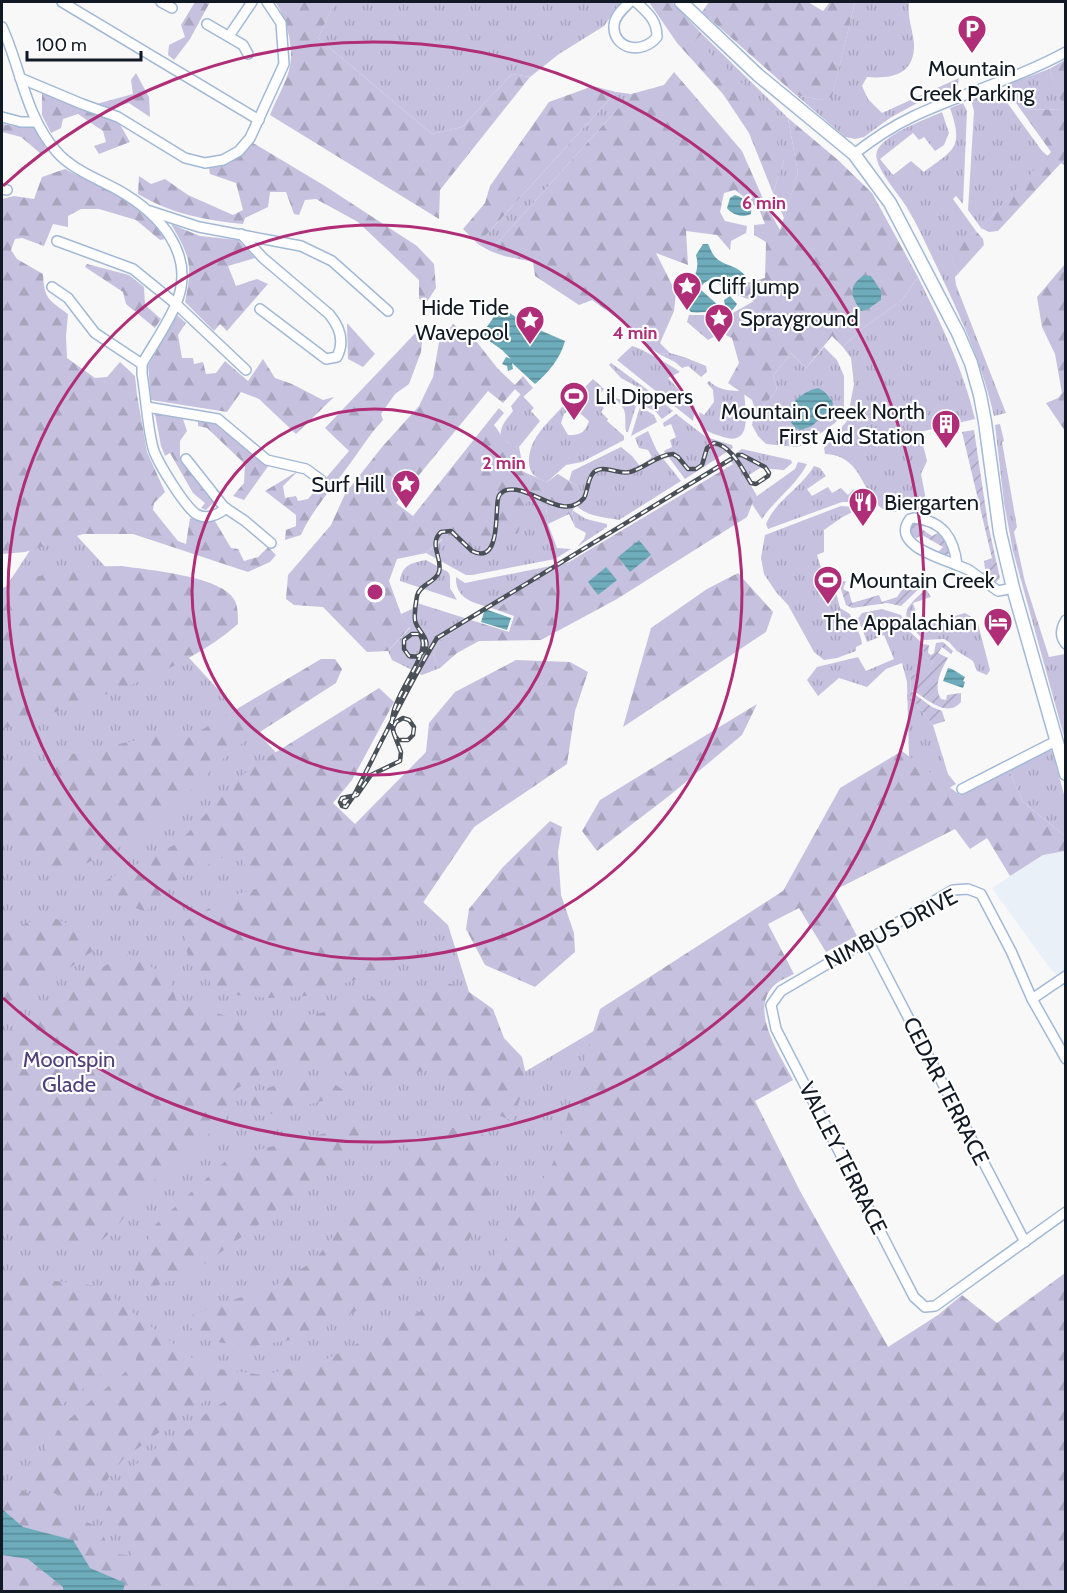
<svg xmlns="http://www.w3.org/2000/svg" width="1067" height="1593" font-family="Cabin,sans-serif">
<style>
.built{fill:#eaf0f7}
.grass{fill:url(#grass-tufts)}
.forest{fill:url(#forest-firs)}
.garden{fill:url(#garden-furrows)}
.water{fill:url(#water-rules)}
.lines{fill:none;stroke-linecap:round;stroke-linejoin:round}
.street-casing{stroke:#a1b9d6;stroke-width:12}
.secondary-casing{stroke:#a1b9d6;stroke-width:15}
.street{stroke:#fff;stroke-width:9}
.secondary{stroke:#fff;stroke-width:12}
.rail-casing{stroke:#495057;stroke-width:4.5}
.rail{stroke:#fff;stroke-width:2;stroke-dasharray:7;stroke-linecap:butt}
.ring{fill:none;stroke:#b02e77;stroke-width:3}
.labels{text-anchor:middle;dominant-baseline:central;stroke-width:4.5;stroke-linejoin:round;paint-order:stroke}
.poi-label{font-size:22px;fill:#111a24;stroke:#fff;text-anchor:start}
.street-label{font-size:22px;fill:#111a24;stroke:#fff}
.park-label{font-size:22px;fill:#4f417d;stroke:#fff}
.centre{fill:#b02e77;stroke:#fff;stroke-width:3}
.ring-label{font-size:18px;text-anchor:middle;font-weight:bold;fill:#b02e77;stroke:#fff;stroke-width:4.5;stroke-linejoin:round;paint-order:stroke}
</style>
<defs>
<pattern id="grass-tufts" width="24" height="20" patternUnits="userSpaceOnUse" patternTransform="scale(1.5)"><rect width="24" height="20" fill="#c6c1df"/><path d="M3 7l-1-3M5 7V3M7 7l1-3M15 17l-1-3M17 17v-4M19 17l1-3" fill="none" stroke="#a9a5bf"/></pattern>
<pattern id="forest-firs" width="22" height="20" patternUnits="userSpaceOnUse" patternTransform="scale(1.5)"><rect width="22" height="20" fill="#c6c1df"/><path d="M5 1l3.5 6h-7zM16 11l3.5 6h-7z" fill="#a9a5bf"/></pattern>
<pattern id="garden-furrows" width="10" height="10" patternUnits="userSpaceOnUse" patternTransform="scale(1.5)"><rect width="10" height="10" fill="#c6c1df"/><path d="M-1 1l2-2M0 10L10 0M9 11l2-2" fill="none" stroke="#a9a5bf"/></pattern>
<pattern id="water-rules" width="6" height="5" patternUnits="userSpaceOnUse" patternTransform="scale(1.5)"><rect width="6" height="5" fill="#6eacbc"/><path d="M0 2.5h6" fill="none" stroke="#598b99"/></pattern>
</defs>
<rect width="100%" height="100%" fill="#f8f8f8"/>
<path class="built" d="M1065,851V981L1051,970L992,888L1043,855Z"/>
<g class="grass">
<path d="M335,2H621L604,26L559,54L530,77L512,74L462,127L432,134L318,38Z"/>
<path d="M855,2H909C907,17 913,30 914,44C915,75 891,79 867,77L862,86L868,99L882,113L959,78L958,84L949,90L919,102L890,118L864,137L855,139L845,137L796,95L821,100L832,96Z"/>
<path d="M702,34L788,118L798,173L784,218L773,193L784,160L696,40Z"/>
<path d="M1049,69L1065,109L1021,110L1012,97L1007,85Z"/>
<path d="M1000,88L1006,101L1042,151L1048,156L981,228L968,210L974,111L971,100Z"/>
<path d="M616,92L631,94L490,251L478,244Z"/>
<path d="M963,103L967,111L963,204L956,196L953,199L976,231L948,246L958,274L955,277L956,285L1006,413L994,416C982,362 960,316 937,267C927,247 918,225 906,206C898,193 872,165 877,151C884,134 926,119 942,112L949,133L944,145L935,151L924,137L919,140L913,133L880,159L893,175L911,161L924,172C954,149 964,149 950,108Z"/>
<path d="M918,277C941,324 963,368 975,419L920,432L927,461L921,474L926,500L923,504C918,504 910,503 905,506C898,510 897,514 888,511C862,503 866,455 825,454L824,448L847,421L854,384L851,358L843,347L862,329L902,300Z"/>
<path d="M632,346C639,347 674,367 680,372L668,378L695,407L693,421L617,360Z"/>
<path d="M824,347L837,360L844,376V407L841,416L835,423L804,445L797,447L766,444L758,436L752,425L753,420L777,389L773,376L791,353L806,368Z"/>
<path d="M670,353L684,357L706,366L707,372L701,377L688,366L682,368L675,362L659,354Z"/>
<path d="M611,363L656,396L673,411L662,419L656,412L633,400L641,389L621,378L609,365Z"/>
<path d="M593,379L604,389L596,399L604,408L601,412L608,419L607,421L624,436V440L582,462L566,465L547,482C536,478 530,475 529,463C528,439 547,424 562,407L568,403L570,409L564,414L561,423L568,435C580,435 585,433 589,421L575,409L573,399Z"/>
<path d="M709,381C719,391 732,391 744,391C745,408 753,444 727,438C717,435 709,433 701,427L699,412L704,415L714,402L713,390L707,383Z"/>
<path d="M521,394L534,408L531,411L540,421L519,447L512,446L501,437C499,427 507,419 513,411L511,406Z"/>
<path d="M616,398L636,406L628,432H626C624,416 629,411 616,400Z"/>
<path d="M640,407L654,415L657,422L631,436Z"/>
<path d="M676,414L706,437L732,445L733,448L685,479L664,451L672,447L670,440L676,437L671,424L664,427L663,423Z"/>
<path d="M1000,424L1004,441L1002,442L1017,527L1014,532L1025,582L1049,657L1065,654V740L1013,551L1004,503L995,425Z"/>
<path d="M648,431L657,451L681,481L619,520C604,517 588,517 577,506L580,488L569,481L572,471L621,447L632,456L640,466L652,457L648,450L639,448L635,438Z"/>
<path d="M742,449L791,460L792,463L784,470L760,468L746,477L757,496L795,469L798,462L807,464C796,486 775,499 762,519L752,504L754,499L729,458Z"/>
<path d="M814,466L820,468L826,476L807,489L812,496L828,487L832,493L841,488L848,495L854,489L852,502H842L768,529L766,524C776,500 801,488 814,466Z"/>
<path d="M866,497L869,503L841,518L824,530V552L817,555L826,583L833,581L840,608L850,614C853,625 861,632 862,644L856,647V651L837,658L824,660L814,652L788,605L776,592L764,574L761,558L765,535L841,506L854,507Z"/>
<path d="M527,500L546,507L548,524L557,548L571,549L555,559L472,575H466L426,553L443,539Z"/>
<path d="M572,510L586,519L607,524V527L577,547L584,539L586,533L575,527Z"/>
<path d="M55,512L359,843L448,925L499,1087L609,1022L852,1283L888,1347L1065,1591H2V593Z"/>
<path d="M426,560L448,572L450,576V588L457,600L400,581C402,565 411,563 426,560Z"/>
<path d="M541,568L497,610C478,603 455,602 456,577L465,583Z"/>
<path d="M926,589L931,597L913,603L920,626L965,613L977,620L990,670L987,675L977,671L973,661L957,651L949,642L944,639L924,640C899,616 901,611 926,589Z"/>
<path d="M414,602L471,620L440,640L433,655L440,668L422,675L392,660L388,651L410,628L401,614L412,609Z"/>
<path d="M882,609L901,615L907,629L923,644L924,656L933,662L927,677L911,674L910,697L933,725L948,774L956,784L949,788L909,757L907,682L902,663L886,669L867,687L839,678L818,696L807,680L817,667L858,657L866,671L894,659L884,635L867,642L862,628L857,620L862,613Z"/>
<path d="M1046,750L1052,751L1065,798V836L1023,802L1009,770Z"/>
</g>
<g class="forest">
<path d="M195,2H210L190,39L174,60L168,55L169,45L185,37L181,25Z"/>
<path d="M275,2H335L318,38L432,134L462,127L512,74L530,77L440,190L439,219L270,115C276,99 287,82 290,66C294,47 286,16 275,2Z"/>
<path d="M649,2H672L702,34L696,40L760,100L784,160L773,193L749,133L723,94L677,43Z"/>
<path d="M709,2H808L823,11L830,2H855L832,97L821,100L796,95L702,12Z"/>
<path d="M1065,60V166L1061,163L998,231L989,232L981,228L1051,152L1021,110L1064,109L1049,69Z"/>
<path d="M674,72L742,151L764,201L780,230L798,173L788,118L838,160L872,193L918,277L902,300L862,329L843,347L832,336L806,368L791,353L773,376L777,389L757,415L752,400L728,383L739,363L732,338L721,333L708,340L687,322L689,315H709L724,318L754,301L731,293L728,294L716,281L726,282L734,279L746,283L765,278L766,242L754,235V225L765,224L759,209L735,190L724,193L720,212L725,221L747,226L746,233L731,241L730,250L717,235L686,231L688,265L656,253L676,293L674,311L660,343L670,353L659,354L643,343V336L592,300L579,305L535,276L533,262L504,256L490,251L631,94L664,85Z"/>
<path d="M136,73L149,97L150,117L129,103L95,112L118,121L130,142L99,154L94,146L106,142L103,131L78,114L63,119L61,128L51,133L42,115V92L82,108L133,94L131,80Z"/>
<path d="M593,86L616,92L478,244L463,229L485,203L490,186L549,102Z"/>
<path d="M2,124L20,127L33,125L46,148L40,153L21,137L2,132Z"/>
<path d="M253,143L325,186L417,246L434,264L436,288L426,303L419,299V280L358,222L316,199L305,200L299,215L294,214L286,192H270L268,207L245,218L243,224C205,220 171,214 138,194L139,176L151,184L165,179L188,195L233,215L243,210L236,183L210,174L209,168C229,165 240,158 253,143Z"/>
<path d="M65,169L132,203L148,214L165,239L160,240L136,220L99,209H81L68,216V227L53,224L44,246L22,238L15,239L11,250L17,259L43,274C44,299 49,300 68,314L66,336L67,358L95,378L107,377L120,362L135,376L137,395L147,452L165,492L154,503L153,510L178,541L186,544L190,518L206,522L215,521L231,548L238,549L244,561L258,557L268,547L276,555L270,562L248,572L133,534H83L25,552L2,554V199L14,196L34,199L42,177Z"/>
<path d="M171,224L200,236L238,240L255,258L228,266L236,286L257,279L268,284L227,331L220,324L214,331L185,302C193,264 190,257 171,224Z"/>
<path d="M976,231L983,239L984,245L958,274L947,245Z"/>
<path d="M87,264L129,275L144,287L145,305L161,319L155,328L126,304L123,292L85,267Z"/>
<path d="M1065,264V431L1046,403L1058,398L1062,393L1055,354L1042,327L1037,297Z"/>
<path d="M177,315L186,323L178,335L182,358H193L194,364L203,362L206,374L216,373L225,361L248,381L263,359L275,378L292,384L323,400L334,397L296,434L259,399L241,392L227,412L151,400L148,366Z"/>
<path d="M347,323L375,354L363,367L348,359Z"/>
<path d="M424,324L421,352L409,384L395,394L381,414L383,420C369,435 359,452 346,469C330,491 312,510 301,535L285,540L286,530L296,526V515L265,491L298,471L283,486L285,498L296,496L298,501L308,499L349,451L325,428Z"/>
<path d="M453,324L476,341L498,369L515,385L523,376L533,388L523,397L515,389L503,403L488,391L396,503L413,516L499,408L504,413L494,425C502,435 505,445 519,447L524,472L547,482L558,474L580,488L578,503L572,511L575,527L569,514L548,524L546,507L527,500L518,533L481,546H451L442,539L426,553L397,559L389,581L401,614L410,627L388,651L367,652L323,607L294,605L286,599L288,575L331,525L345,494L382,447L419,406L433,377L439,342Z"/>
<path d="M155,414L183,419L187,431L180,441V456L214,502L206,510L201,508L205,503L193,493L170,453L165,456L161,446Z"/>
<path d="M198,420L218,424L269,465L244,500L233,496L244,483L245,464L207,428L198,426Z"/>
<path d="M733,464L754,499L747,517L617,599L541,640L479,641L457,653L440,668L433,655L440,640L471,620L509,632L514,616L497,610L541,568L569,562Z"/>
<path d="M122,566C147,570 224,576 235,601C238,607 238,617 238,624C179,676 86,700 12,727L2,728V588L68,567Z"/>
<path d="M738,573L773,612L766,632L623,727L651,628L707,589Z"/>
<path d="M321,659H335L342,669L336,683L232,750L146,834L77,868L58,871L2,832V769L166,734L188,738Z"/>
<path d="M516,660L570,662L588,672L575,711L567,764L474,827L418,910L406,945L370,975L306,996L271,998L224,994L189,963L182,923L234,895L259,888L236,851L175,881L146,912L102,895L101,883L178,843L249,769L379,688L394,702L352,780L333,803L355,824L426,752L429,723L455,692Z"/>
<path d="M757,704L742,735L669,796L597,851L582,831L600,800Z"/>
<path d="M902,751L960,795L1009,770L1023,802L1065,836V851L1043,855L1010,876L987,838L970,849L955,829L833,891L857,936L826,952L799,908L768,924L794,974C789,977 782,979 777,983C746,1007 780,1054 793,1080L755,1101L800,1191L888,1347L938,1315L962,1295L997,1323L1065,1273V1591H123L124,1583L90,1568L73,1540L23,1527L2,1509V1478L44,1503L100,1528L111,1553L132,1556L118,1527L102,1516L134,1466L165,1441L194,1427L204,1415L225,1401L257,1396L252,1391L218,1394L190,1410L123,1459L87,1507L44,1489L25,1476L23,1467L38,1459L62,1425L135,1364L137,1354L128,1355L64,1403L41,1429L44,1435L13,1459L2,1458V1271L21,1277L98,1286L204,1367L263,1375L323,1361L478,1282L553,1163L600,1009L783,891L840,788Z"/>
<path d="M550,821L562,827L558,852L561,895L574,933L575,952L535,987L485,965L466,929L469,909L503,867Z"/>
<path d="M46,914L105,942L2,1017V935Z"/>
<path d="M130,954L170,978L176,1000L226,1016L261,1018L317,1014L410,987L447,983L462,987L493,1009L504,1038L522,1057L527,1079L512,1121L467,1101L448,1078L433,1069L364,1084L335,1065L294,1063L262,1074L236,1089L227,1117L178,1163L153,1181L118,1225L100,1242L50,1248L2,1227V1036L106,965Z"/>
<path d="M297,1079L333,1083L343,1090L338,1097L262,1116L250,1111L253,1095L270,1087Z"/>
<path d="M373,1121L334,1161L261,1223L192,1273L150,1288L134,1272L154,1226L230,1157Z"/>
<path d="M465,1125L496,1142L490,1198L460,1258L303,1338L248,1347L206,1340L190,1327L193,1314L276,1285L315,1260L358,1204L396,1173L411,1138Z"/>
<path d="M2,1555L28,1559L63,1587V1591H2Z"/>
</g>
<g class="garden">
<path d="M974,430L988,524L1000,578L996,582L990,580L983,573L985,569L984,561L992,558L962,432Z"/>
<path d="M914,522L925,523V525L920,528L932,536L938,533L945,536L951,553L944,556L937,553L943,547L922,535L916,538L911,536L910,525Z"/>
<path d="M926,577L925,583L901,606L887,603L852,608L846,605L839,583L846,581L843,589L849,592L852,603L879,595L882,602L897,597L903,588L920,583L919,579Z"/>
<path d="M943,642L953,651L951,654L942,647L938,653L948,658C941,670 933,686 941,699L946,700L947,695L961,693V702C947,719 926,698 912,690L913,693L932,707L942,711L945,721L933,725L910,697L911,674L927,676L933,662L924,656L923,644L929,645L928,653L931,655L934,653L936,643Z"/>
</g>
<g class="water">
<path d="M735,195C744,198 753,204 751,214C743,218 732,215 727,208L730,198Z"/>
<path d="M703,244H708C711,250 713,257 720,261C730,267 735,265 746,276L744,280L734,276C722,281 706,275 700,289L719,306L725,305L724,300L730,296L737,304C727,320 720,312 706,312C701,312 697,313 691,312L686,307L684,288C695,280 700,268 696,255Z"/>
<path d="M864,275L871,276L881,291V300L868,309L861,311C851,296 847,287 864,275Z"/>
<path d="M501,307L528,325L565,341C560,359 549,372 535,384L512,363L513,369L508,371L507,366L502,364L506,357L511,359L502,350L481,335Z"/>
<path d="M818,388C825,391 829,396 833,403L832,407L812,426L800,430C773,415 799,392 818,388Z"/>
<path d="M639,540L651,555L630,572L618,557Z"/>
<path d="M606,567L617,580L598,595L588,582Z"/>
<path d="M485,609L511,618L507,630L481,622Z"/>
<path d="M948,668L952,669L965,677L963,681L965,682L963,688L943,681Z"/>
<path d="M2,1509L23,1527L73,1540L90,1568L125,1583L123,1591H63V1587L28,1559L2,1555Z"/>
</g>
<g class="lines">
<g class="street-casing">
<g id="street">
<path d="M62,2L259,120"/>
<path d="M161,2L172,8"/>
<path d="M630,2C624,8 614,16 614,26C613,48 641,56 657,37C657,20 648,13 636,2"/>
<path d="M207,24L243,45L248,54"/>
<path d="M2,27C21,68 25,115 56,151C71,169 98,179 118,190C159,213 197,254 176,304C167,325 153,345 142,364V374C146,398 147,424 153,448C157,462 184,505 196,514C206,520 218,515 226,508"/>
<path d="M229,36L252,2"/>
<path d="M20,78L82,104L118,117L185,158L205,163L223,160L239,151L250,138L284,64L281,23L267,2"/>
<path d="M2,117L21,122H36"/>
<path d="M854,154C872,140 891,127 912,117C962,93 1017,79 1066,52"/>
<path d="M2,189L7,190"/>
<path d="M150,211L199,227L301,246L332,261L388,311"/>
<path d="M241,234L263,258L329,314C340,327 345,341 337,357L326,359L260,309"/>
<path d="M57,241L133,269L176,304L246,370"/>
<path d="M52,287L68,298L95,333L142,364"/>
<path d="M147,407L218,419L267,460L306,469L321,480"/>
<path d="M186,459L224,507L245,521L271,543"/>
<path d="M914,518C943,521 954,538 957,565C940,558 890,544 910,519Z"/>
<path d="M957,565L969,570L998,591L1013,588"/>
<path d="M1066,620C1061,628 1059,636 1066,644"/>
<path d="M962,789L1056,741"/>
<path d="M868,940L1025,1242"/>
<path d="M1032,999L1066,976"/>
<path d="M1066,1059L1032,999L1011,951L981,894L968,889L953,890L781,991L771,1005L776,1029L914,1297L925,1307L935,1306L1066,1212"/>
</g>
</g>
<g class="secondary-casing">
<path id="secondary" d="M681,2L758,75L854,154L890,203L958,333L971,363L980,395L985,422L1000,533L1013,588L1066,774"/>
</g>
<use href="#street" class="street"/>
<use href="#secondary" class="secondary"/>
<g class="rail-casing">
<path id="rail" d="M731,459L437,638C406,689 381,744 353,797L346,807L342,806L340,802L342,798L357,795L371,775L400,761L401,752L394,734L393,728L396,722L403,718L409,720L414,727L413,735L408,740H398C372,709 439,655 419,634H412L404,640V649L409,656C414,657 419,657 422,653C435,641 416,631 415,620C414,613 416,603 417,596C420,584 435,583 439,572C443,558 428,544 441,532L451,531L472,551C501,566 495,511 498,499C499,494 500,494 504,491C528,481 562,524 584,498C588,491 587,479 594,472C604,464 618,475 630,472C645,468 657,455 673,454L678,457L688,469H696L702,465L707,448L714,443C732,446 742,469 751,483L756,484L768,476L769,473L765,467L742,455H738"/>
</g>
<use href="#rail" class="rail"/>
</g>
<g class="ring">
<circle cx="375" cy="592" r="183"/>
<circle cx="375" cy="592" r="367"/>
<path d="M3 186A550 550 0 1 1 3 998"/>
</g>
<defs>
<g id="parking-pin" transform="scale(1.5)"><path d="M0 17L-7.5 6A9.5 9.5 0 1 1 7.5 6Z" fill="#b02e77" stroke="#fff"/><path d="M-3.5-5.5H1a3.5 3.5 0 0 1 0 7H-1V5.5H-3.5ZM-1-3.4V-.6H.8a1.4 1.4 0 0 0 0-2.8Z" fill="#fff"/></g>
<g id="sight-pin" transform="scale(1.5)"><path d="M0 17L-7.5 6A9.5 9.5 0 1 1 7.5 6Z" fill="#b02e77" stroke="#fff"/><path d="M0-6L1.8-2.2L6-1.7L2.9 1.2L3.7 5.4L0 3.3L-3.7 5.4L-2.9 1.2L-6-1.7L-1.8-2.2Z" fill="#fff"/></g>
<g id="stadium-pin" transform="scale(1.5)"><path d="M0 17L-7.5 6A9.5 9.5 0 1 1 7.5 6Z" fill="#b02e77" stroke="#fff"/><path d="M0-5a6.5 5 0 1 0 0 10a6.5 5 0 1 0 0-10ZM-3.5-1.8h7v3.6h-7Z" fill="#fff"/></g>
<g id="building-pin" transform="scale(1.5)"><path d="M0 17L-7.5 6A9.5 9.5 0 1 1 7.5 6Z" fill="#b02e77" stroke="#fff"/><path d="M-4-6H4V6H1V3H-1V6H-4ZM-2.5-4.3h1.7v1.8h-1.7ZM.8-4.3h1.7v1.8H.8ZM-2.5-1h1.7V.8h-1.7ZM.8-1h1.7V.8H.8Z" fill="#fff"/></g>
<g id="restaurant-pin" transform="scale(1.5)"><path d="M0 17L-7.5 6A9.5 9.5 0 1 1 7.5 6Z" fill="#b02e77" stroke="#fff"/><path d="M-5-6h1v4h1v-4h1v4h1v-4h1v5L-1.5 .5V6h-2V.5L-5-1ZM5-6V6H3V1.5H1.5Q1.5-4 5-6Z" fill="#fff"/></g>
<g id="hotel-pin" transform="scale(1.5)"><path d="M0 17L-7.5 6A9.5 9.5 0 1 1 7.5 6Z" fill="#b02e77" stroke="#fff"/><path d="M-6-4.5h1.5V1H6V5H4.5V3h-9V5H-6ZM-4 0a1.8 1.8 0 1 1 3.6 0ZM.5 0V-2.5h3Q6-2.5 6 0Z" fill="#fff"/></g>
</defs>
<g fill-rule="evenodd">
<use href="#parking-pin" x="972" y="29"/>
<use href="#sight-pin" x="687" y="286"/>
<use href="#sight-pin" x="719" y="318"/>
<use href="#sight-pin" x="530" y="320"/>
<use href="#stadium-pin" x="574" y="396"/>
<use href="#building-pin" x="946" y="424"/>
<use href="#sight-pin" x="406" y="484"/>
<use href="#restaurant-pin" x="863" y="502"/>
<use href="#stadium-pin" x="828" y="580"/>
<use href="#hotel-pin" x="998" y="622"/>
</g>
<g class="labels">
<g class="poi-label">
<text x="972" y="68" text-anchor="middle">Mountain<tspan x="972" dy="25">Creek Parking</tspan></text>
<text x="708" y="286">Cliff Jump</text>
<text x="509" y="307" text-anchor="end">Hide Tide<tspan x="509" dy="25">Wavepool</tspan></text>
<text x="740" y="318">Sprayground</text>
<text x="595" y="396">Lil Dippers</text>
<text x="925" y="411" text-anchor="end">Mountain Creek North<tspan x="925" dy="25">First Aid Station</tspan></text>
<text x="385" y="484" text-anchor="end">Surf Hill</text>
<text x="884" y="502">Biergarten</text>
<text x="849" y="580">Mountain Creek</text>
<text x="977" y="622" text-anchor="end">The Appalachian</text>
</g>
<g class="street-label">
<text transform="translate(891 929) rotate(-28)">NIMBUS DRIVE</text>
<text transform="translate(946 1091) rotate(63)">CEDAR TERRACE</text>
<text transform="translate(843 1158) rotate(63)">VALLEY TERRACE</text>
</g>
<g class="park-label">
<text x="69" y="1059">Moonspin<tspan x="69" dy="25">Glade</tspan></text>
</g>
</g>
<circle cx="375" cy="592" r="9" class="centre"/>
<g class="ring-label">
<text x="764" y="209">6 min</text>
<text x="635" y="339">4 min</text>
<text x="504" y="469">2 min</text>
</g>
<rect width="1067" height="1593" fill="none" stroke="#111a24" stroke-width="6"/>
<path d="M27 51v9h114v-9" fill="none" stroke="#111a24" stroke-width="3"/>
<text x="36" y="51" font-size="18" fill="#111a24" stroke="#ffffff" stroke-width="4.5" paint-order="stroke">100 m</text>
</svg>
